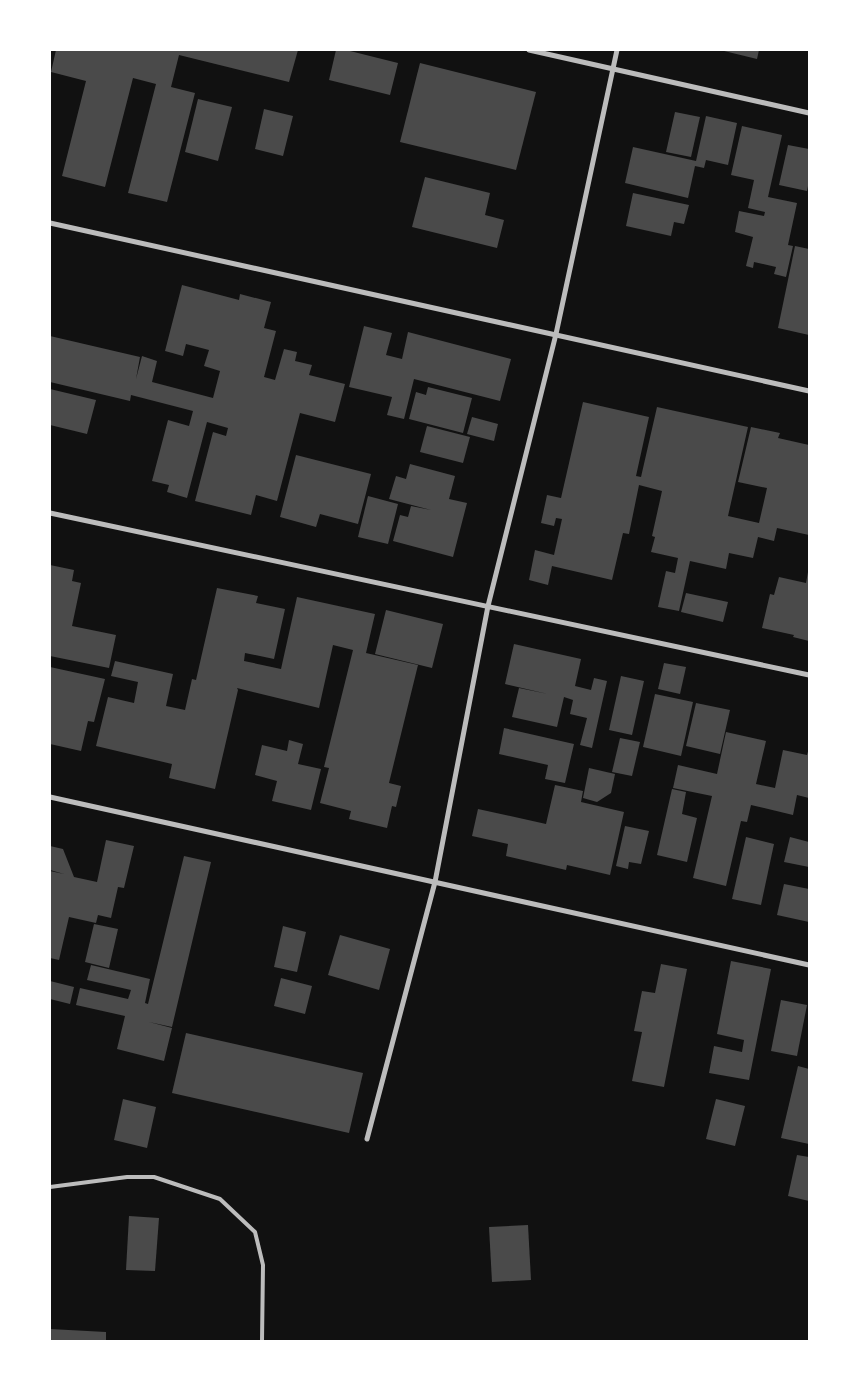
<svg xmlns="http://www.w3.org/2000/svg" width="859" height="1391" font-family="'PT Sans Narrow',sans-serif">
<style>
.building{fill:#4a4a4a}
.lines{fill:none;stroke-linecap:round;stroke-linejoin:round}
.service{stroke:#bcbcbc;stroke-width:4}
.minor{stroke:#bcbcbc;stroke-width:5}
</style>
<rect width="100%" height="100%" fill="#111"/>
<g class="building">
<path d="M56,50H298L289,82L179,55L171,87L195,93L167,202L128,193L156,84L133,78L105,187L62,176L86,81L51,72Z"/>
<path d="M336,50H346L398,63L390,95L329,80Z"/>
<path d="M720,50H759L757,59Z"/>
<path d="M420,63L536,92L516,170L400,142Z"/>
<path d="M198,99L232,107L218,161L185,152Z"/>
<path d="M264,109L293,116L283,156L255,149Z"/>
<path d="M675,112L700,117L691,157L666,152Z"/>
<path d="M706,116L737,123L728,165L706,160L704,168L695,166L688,198L625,183L633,147L696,161Z"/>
<path d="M742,126L782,135L768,197L797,203L788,245L793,246L786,277L774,274L776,267L754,262L753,268L746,266L753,237L735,232L739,211L764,216L765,212L748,208L754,180L731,175Z"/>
<path d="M788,145L809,149V181L807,191L779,185Z"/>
<path d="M425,177L490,193L485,215L504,220L497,248L412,227Z"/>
<path d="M633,193L689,205L684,224L674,222L671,236L626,226Z"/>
<path d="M795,246L809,249V335L778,328Z"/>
<path d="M182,285L239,300L240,294L271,302L264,328L276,331L264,377L275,380L284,349L297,352L295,361L312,365L309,375L345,384L335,422L300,413L277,501L256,495L251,515L195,501L213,432L226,436L228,428L207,422L187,498L167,492L169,485L152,481L168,420L189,426L193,411L131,395L130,401L50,382V336L140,357L136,379L142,356L157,361L152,382L213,398L220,371L204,366L209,350L186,344L183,356L165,351Z"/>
<path d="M364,326L392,333L386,355L402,359L408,332L511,359L500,401L414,379L404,419L387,415L392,397L349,387Z"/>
<path d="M428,387L472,398L463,433L409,419L416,392L426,395Z"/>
<path d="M50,389L96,400L87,434L50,425Z"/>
<path d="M583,402L649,417L636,476L641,477L657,407L748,427L728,516L759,523L767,488L738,482L751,427L780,433L778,438L809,445V535L777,528L774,541L758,537L753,558L729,553L726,569L690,561L679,611L658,607L666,571L675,573L678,558L651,552L655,537L652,536L662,491L639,485L629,534L623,533L612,580L552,566L548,585L529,580L535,550L554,555L562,519L556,518L554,526L541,523L547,495L561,498Z"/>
<path d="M472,417L498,424L494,441L467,434Z"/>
<path d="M427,426L470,437L463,463L420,452Z"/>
<path d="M296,455L371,474L358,524L320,514L316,527L280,517Z"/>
<path d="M410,464L455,476L449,499L467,503L453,557L393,541L400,515L408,517L411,506L431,510L389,499L396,476L406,479Z"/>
<path d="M368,496L398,504L388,544L358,537Z"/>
<path d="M50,565L74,570L72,581L81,583L72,626L116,635L109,668L50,656Z"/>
<path d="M808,572L809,641L793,637L794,635L762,628L770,594L774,595L779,577L806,583Z"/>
<path d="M217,588L258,596L256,603L285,609L274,659L245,653L244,661L281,669L297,597L375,614L366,653L418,665L389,783L401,786L396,807L392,806L387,828L349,819L351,811L320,803L329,768L324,767L353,650L333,645L319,708L237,688L238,690L215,789L169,778L172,764L96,746L108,697L134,703L138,682L111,676L115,661L173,674L166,706L185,710L192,679L196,680Z"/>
<path d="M686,593L728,602L723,622L681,612Z"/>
<path d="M386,610L443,624L432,668L375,654Z"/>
<path d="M514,644L581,659L575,686L591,690L594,678L607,681L592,748L580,745L587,718L570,714L573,700L564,697L557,727L512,717L519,688L548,694L505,684Z"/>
<path d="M664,663L686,667L680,694L658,689Z"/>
<path d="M50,667L105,679L94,722L88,721L81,751L50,744Z"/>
<path d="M621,676L644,681L632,735L609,730Z"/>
<path d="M655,694L693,702L681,756L643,747Z"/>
<path d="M696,703L730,710L720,754L686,746Z"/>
<path d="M504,728L574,744L565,783L545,779L548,765L499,754Z"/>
<path d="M726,732L766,741L756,784L775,788L783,750L807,755L809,748V798L797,795L793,815L751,805L747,822L741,821L726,886L693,878L712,796L673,788L678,765L717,774Z"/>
<path d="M620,738L640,742L632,776L612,772Z"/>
<path d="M289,740L303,744L298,764L321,769L311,810L272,801L277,781L255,775L262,745L287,751Z"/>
<path d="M589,768L615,774L611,793L597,802L583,798Z"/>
<path d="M555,785L583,791L581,802L624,812L610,875L567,865L566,870L506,856L508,844L472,836L478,809L546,824Z"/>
<path d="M672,789L686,792L682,814L697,818L687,862L657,855Z"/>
<path d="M625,826L649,831L641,864L629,862L628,869L616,866Z"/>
<path d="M746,837L774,844L761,905L732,899Z"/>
<path d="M790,837L809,842V867L784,862Z"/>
<path d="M106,840L134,846L124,888L118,887L111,918L98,915L96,923L69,917L59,960L50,958V871L64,874L50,870V846L63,849L74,877L97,882Z"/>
<path d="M184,856L211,862L172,1027L149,1022L172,1028L164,1061L117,1049L125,1016L76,1005L80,988L128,999L131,990L87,980L91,965L150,979L145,1003L148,1004Z"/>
<path d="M784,884L809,889V922L777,915Z"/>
<path d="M94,924L118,929L109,968L85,962Z"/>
<path d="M283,926L306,932L297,972L274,967Z"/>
<path d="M340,935L390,949L379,990L328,975Z"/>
<path d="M731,961L771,969L749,1080L709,1073L714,1046L742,1052L744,1040L717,1034Z"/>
<path d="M661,964L687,969L664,1087L632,1081L642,1032L634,1031L642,991L655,993Z"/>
<path d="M281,978L312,986L305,1014L274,1006Z"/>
<path d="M50,981L74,987L70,1004L50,999Z"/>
<path d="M781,1000L807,1005L797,1056L771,1051Z"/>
<path d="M186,1033L363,1073L349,1133L172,1093Z"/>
<path d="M798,1066L809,1069V1144L781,1138Z"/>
<path d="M123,1099L156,1107L147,1148L114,1140Z"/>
<path d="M716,1099L745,1106L735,1146L706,1139Z"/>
<path d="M797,1155L809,1157V1201L788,1196Z"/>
<path d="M129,1216L159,1218L155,1271L126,1270Z"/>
<path d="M528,1225L531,1280L492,1282L489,1227Z"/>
<path d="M50,1329L106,1332V1341H50Z"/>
</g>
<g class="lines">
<path class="service" d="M50,1187L127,1177H154L220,1199L255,1232L263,1265L262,1341"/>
<g class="minor">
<path d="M529,50L809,113"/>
<path d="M50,223L809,391"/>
<path d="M50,513L809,675"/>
<path d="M50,797L809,965"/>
<path d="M367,1139L435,882L488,606L556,334L617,50"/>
</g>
</g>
<rect width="859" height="1391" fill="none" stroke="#ffffff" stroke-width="102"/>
</svg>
